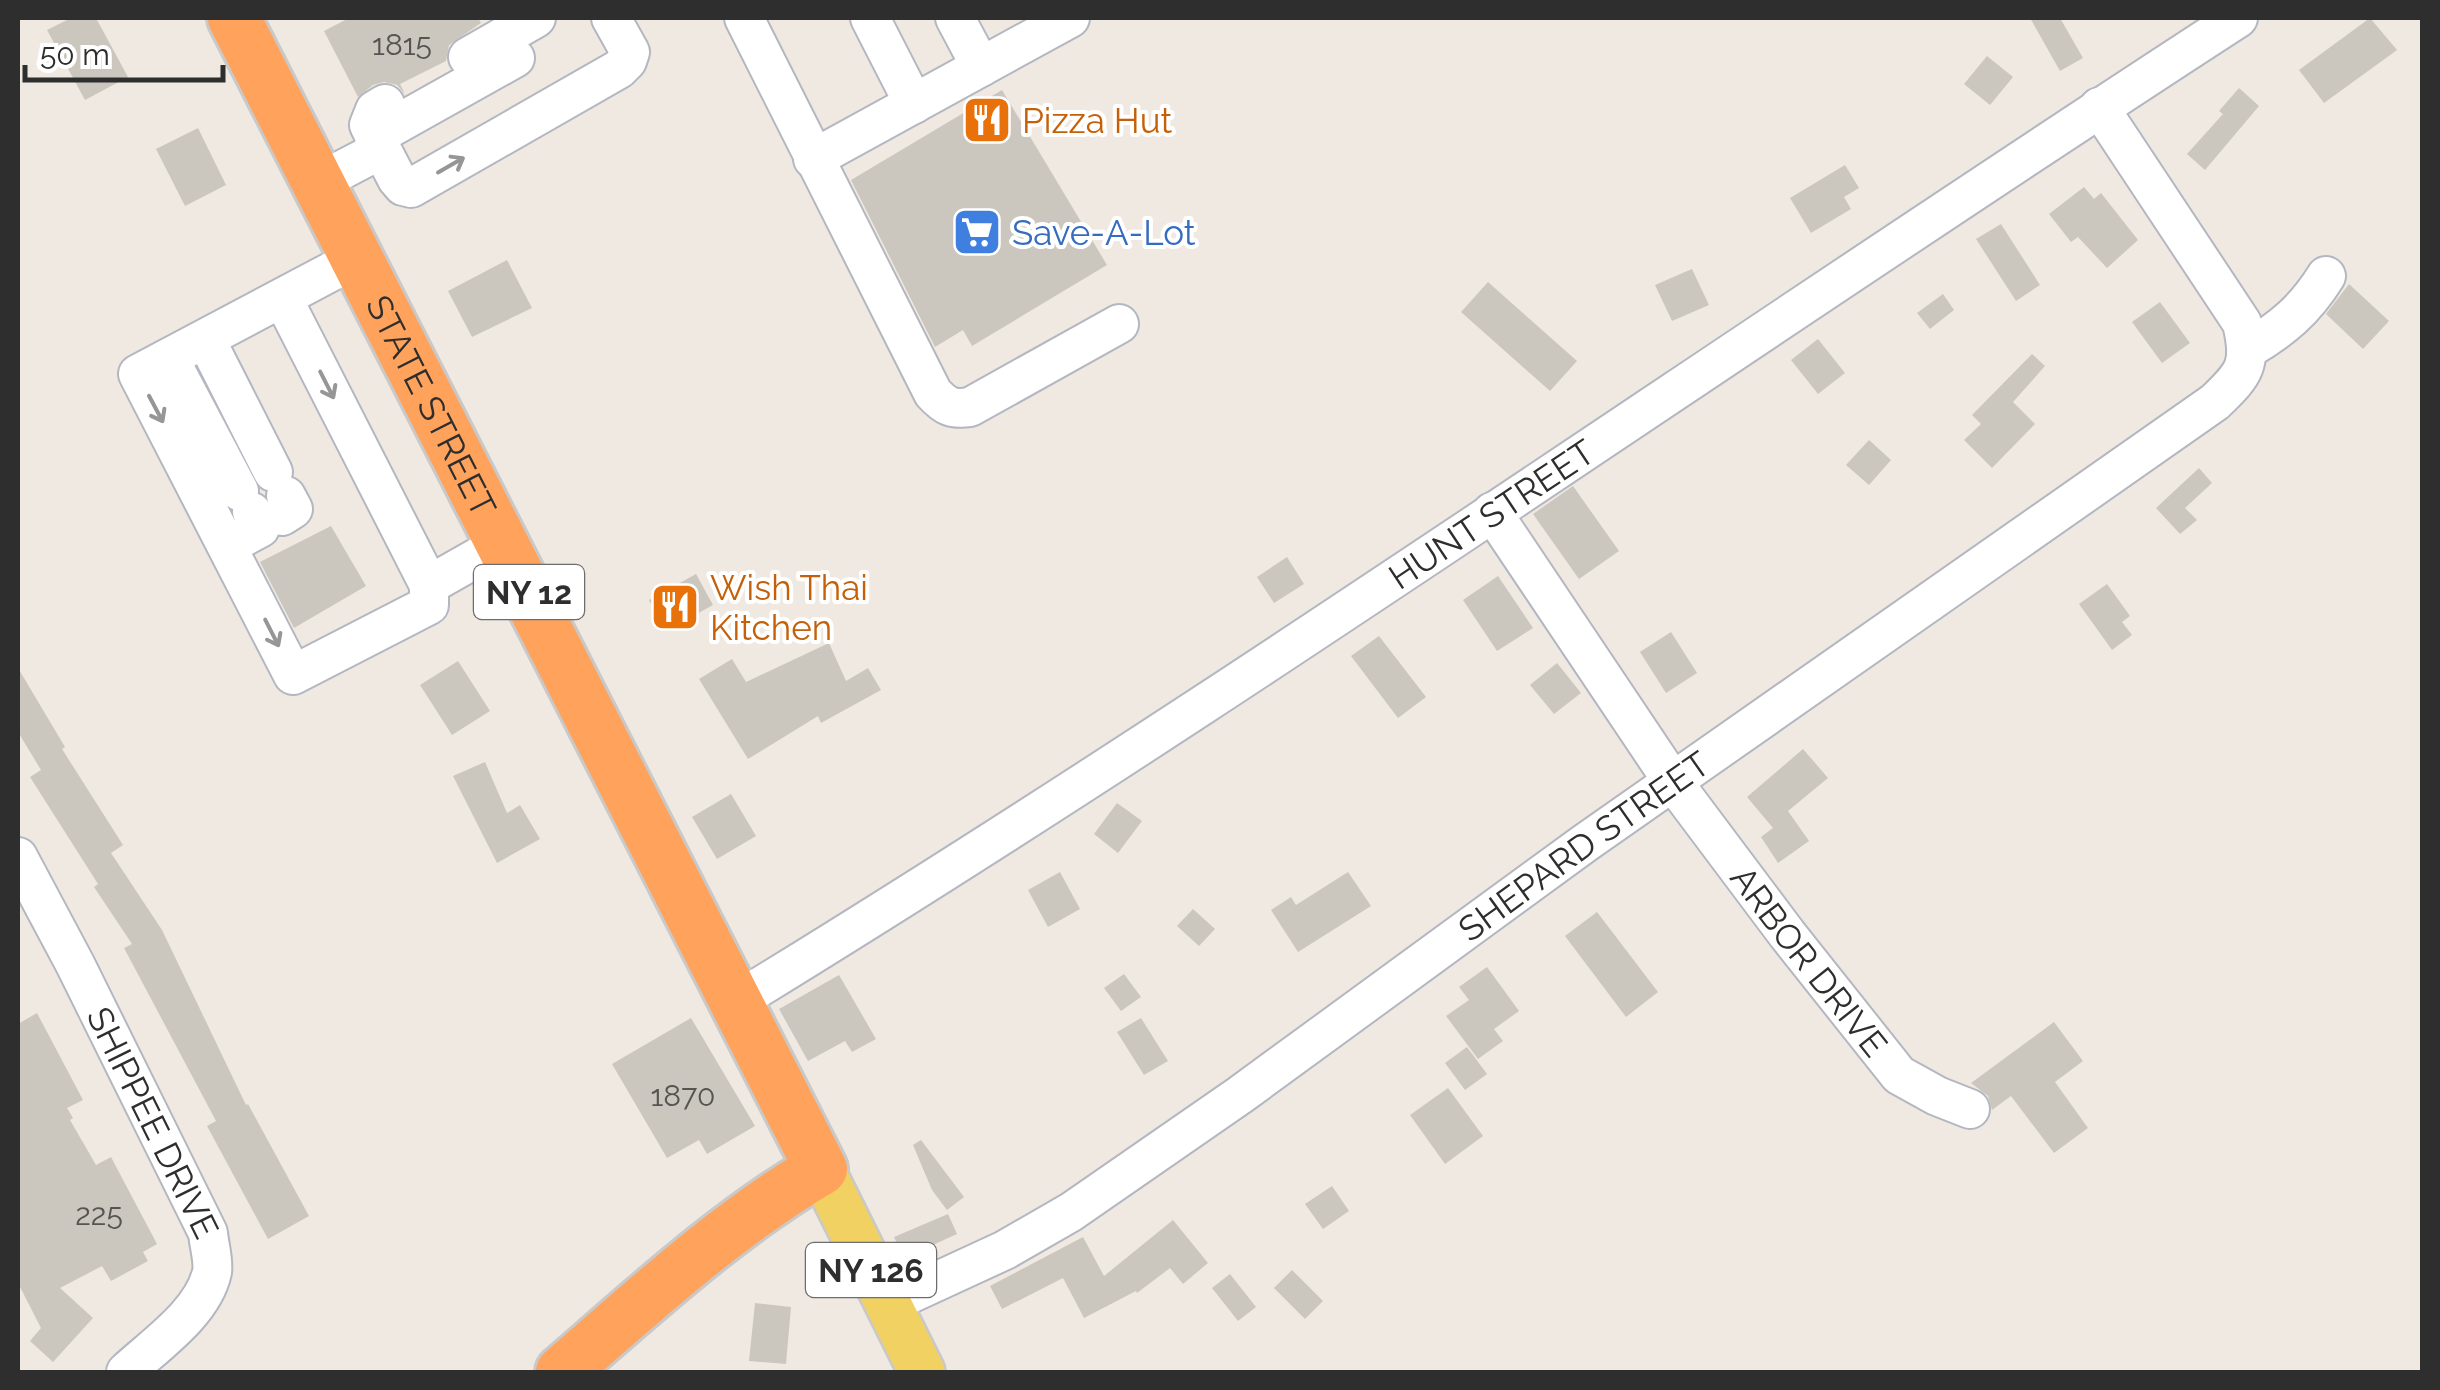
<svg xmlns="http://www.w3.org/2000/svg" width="2440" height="1390" font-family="Raleway,sans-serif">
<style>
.building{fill:#cbc7bf}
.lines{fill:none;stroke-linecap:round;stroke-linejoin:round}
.minor-casing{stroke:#b4b7c1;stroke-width:42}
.major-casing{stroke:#c9c9c9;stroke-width:50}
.highway-casing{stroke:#c9c9c9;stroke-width:58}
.minor{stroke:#fff;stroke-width:38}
.major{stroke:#f2d163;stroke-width:45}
.highway{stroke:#ffa35c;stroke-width:52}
.oneway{stroke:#969696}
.labels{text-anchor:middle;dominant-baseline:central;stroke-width:8;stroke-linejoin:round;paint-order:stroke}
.number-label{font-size:30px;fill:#555452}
.shield{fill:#fff;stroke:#6d6d6d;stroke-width:2.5}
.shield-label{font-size:32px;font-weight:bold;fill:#2e2e2e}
.food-label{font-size:35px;fill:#c56008;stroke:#fff;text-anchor:start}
.shop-label{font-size:35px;fill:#366cbe;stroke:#fff;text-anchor:start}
.street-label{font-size:35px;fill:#2e2e2e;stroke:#fff}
</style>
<rect width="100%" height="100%" fill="#efe9e1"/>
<g class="building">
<path d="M71,18H96L128,77L85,100L47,30Z"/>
<path d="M349,18H478L481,23L449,45L446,61L400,84L405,94L397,85L384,82L373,85L358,97L324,31Z"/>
<path d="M2030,18H2060L2083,58L2060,71Z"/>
<path d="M2370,18L2397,50L2324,103L2299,70Z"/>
<path d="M1987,56L2013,77L1990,105L1964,84Z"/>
<path d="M2239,88L2259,106L2205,170L2187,154L2223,114L2219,111Z"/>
<path d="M1002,90L1107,265L972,346L963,330L935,347L851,180Z"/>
<path d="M198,128L226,185L185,206L156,149Z"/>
<path d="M1845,165L1859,188L1844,197L1851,209L1811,233L1790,198Z"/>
<path d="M2084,187L2094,199L2101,193L2138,240L2107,268L2078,237L2071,242L2049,214Z"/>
<path d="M2001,224L2040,285L2016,301L1976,239Z"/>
<path d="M507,260L532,308L472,337L448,291Z"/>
<path d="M1692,269L1709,305L1672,321L1655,285Z"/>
<path d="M1488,282L1577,361L1550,391L1461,312Z"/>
<path d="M2349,284L2389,321L2363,349L2326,314Z"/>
<path d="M1943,294L1954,310L1930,329L1917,313Z"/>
<path d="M2160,302L2190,343L2162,363L2132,322Z"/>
<path d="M1818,339L1845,373L1818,394L1791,360Z"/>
<path d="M2032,354L2045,366L2013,402L2035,424L1992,468L1964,440L1981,424L1972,415Z"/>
<path d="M1869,440L1891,460L1869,485L1846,465Z"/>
<path d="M2199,468L2212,483L2185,508L2197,520L2180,534L2156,508Z"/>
<path d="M1573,486L1619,551L1579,579L1533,514Z"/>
<path d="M331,526L366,586L294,628L260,562Z"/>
<path d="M1287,557L1304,584L1274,603L1257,577Z"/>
<path d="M696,574L713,605L666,631L649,600Z"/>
<path d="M1498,576L1533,628L1497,651L1463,600Z"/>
<path d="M2107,584L2130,616L2122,622L2132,635L2112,650L2079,604Z"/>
<path d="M1671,632L1697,673L1666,693L1640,652Z"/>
<path d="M1379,636L1426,697L1398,718L1351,656Z"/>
<path d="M829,643L846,681L868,668L881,690L821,723L818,716L748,759L699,679L732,659L746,682Z"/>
<path d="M458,661L490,711L452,735L420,685Z"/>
<path d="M1557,663L1581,693L1554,714L1530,685Z"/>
<path d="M18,668L65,747L62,749L123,845L111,853L162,930L246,1105L248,1104L309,1216L268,1239L207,1126L216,1121L124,948L132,944L94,887L98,884L30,777L41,770L18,732Z"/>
<path d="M1803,749L1828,778L1788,811L1809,841L1778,863L1761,837L1773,828L1747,797Z"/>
<path d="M485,762L507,813L520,805L540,839L497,863L453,776Z"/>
<path d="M731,794L756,836L717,859L692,817Z"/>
<path d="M1117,803L1142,821L1118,853L1094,834Z"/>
<path d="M1060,872L1080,909L1048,927L1028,890Z"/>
<path d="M1348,872L1371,906L1298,952L1271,910L1291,897L1296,905Z"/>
<path d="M1193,909L1215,929L1199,946L1177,926Z"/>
<path d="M1597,912L1658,992L1626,1017L1565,936Z"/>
<path d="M1487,967L1519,1011L1494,1029L1503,1041L1478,1059L1446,1016L1469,1000L1459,987Z"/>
<path d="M1124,974L1141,997L1121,1011L1104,988Z"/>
<path d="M839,975L876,1039L852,1052L845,1041L808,1061L779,1009Z"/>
<path d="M37,1013L83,1100L67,1108L73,1118L70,1120L96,1165L111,1157L157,1244L143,1252L148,1261L111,1281L102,1266L60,1288L93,1318L53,1362L30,1341L41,1328L18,1283V1024Z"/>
<path d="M691,1018L755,1126L707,1154L699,1140L667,1158L612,1064Z"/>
<path d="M1141,1018L1168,1061L1144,1075L1117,1032Z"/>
<path d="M2054,1022L2083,1061L2055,1082L2088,1128L2054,1153L2011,1096L1992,1110L1988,1096L1971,1083Z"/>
<path d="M1467,1047L1487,1074L1465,1090L1445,1063Z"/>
<path d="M1448,1088L1483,1136L1445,1164L1410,1115Z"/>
<path d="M921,1140L964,1197L947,1210L932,1190L913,1145Z"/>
<path d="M1332,1186L1349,1211L1323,1229L1305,1204Z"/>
<path d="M948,1214L957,1234L904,1258L894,1237Z"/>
<path d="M1173,1220L1208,1263L1183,1284L1170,1268L1137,1293L1136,1291L1084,1318L1063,1278L1002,1309L990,1286L1083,1237L1104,1276Z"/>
<path d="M1292,1270L1323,1301L1305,1319L1274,1288Z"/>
<path d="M1230,1274L1256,1307L1238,1321L1212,1288Z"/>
<path d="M755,1303L791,1307L786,1364L749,1361Z"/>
</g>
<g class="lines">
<g class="minor-casing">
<g id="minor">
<path d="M744,18L933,393C945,406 952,410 970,407L1119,324"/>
<path d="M870,18L914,104"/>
<path d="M955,18L981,67"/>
<path d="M468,57L536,18"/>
<path d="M385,104L375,110L369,125L397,179L403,186L411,188L619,69L627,61L630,52L611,18"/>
<path d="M374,137L515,58"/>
<path d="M813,159L1070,18"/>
<path d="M319,182L380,150"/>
<path d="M283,299L429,585V605L293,675L138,374L357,258"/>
<path d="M206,340L273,472"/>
<path d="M2248,349C2282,329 2305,310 2326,276"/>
<path d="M169,358L239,491"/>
<path id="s1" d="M1492,512L1673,782L1787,934L1899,1075L1937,1096L1970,1109"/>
<path d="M282,516L293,509L286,496"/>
<path d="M228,545L260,528L252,512"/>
<path d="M429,585L503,543"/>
<path id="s2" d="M18,857L75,964L208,1233C209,1245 214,1261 212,1272C203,1313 155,1345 126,1372"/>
<path id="s3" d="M737,1001C1247,689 1736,343 2238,18"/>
<path id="s4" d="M888,1304L1005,1250L1071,1212L1240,1095L1585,843L2215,402C2245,373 2252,365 2242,323L2099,107"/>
</g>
</g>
<g class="major-casing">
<path id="major" d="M821,1169L922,1372"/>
</g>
<g class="highway-casing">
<g id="highway">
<path id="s5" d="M234,18L821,1169C727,1224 644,1301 562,1372"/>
</g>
</g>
<use href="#minor" class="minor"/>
<use href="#major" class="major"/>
<use href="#highway" class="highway"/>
</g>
<defs><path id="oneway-shaft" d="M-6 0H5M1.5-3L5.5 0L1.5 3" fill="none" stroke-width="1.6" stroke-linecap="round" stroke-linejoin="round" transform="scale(2.5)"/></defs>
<g class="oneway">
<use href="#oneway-shaft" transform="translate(451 165) rotate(-30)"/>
<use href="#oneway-shaft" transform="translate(327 385) rotate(63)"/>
<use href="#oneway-shaft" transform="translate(156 409) rotate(62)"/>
<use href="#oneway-shaft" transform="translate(272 633) rotate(63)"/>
</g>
<defs>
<g id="restaurant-square" transform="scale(2.5)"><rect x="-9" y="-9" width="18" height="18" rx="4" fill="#e8710a" stroke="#fff"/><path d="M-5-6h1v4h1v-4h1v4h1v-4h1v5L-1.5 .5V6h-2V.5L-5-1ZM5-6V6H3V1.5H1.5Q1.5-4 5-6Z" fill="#fff"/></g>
<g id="supermarket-square" transform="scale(2.5)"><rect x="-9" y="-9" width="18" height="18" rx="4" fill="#3f7fe0" stroke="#fff"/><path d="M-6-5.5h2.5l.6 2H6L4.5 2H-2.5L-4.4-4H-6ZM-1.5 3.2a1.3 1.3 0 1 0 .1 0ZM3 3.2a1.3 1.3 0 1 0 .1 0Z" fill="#fff"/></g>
</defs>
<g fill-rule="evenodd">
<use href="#restaurant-square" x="987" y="120"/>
<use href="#supermarket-square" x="977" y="232"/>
<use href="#restaurant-square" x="675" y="607"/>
</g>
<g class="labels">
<g class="number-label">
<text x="402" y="44">1815</text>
<text x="683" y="1095">1870</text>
<text x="99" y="1214">225</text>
</g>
<g class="shield">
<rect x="474" y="565" width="110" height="54" rx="8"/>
<rect x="806" y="1243" width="130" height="54" rx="8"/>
</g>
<g class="shield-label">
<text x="529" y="592">NY 12</text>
<text x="871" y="1270">NY 126</text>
</g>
<g class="food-label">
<text x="1022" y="120">Pizza Hut</text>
<text x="710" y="587">Wish Thai<tspan x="710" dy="40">Kitchen</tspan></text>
</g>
<g class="shop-label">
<text x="1012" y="232">Save-A-Lot</text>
</g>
<g class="street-label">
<text stroke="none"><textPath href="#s5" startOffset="435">STATE STREET</textPath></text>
<text stroke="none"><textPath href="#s3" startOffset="898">HUNT STREET</textPath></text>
<text stroke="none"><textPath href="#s4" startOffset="835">SHEPARD STREET</textPath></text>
<text stroke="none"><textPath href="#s1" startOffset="550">ARBOR DRIVE</textPath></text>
<text stroke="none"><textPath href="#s2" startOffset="298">SHIPPEE DRIVE</textPath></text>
</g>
</g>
<rect width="2440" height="1390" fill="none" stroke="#2e2e2e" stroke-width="40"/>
<path d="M25 65v15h198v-15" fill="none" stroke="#2e2e2e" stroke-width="5"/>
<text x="40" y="65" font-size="30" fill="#2e2e2e" stroke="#ffffff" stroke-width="8" paint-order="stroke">50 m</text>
</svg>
